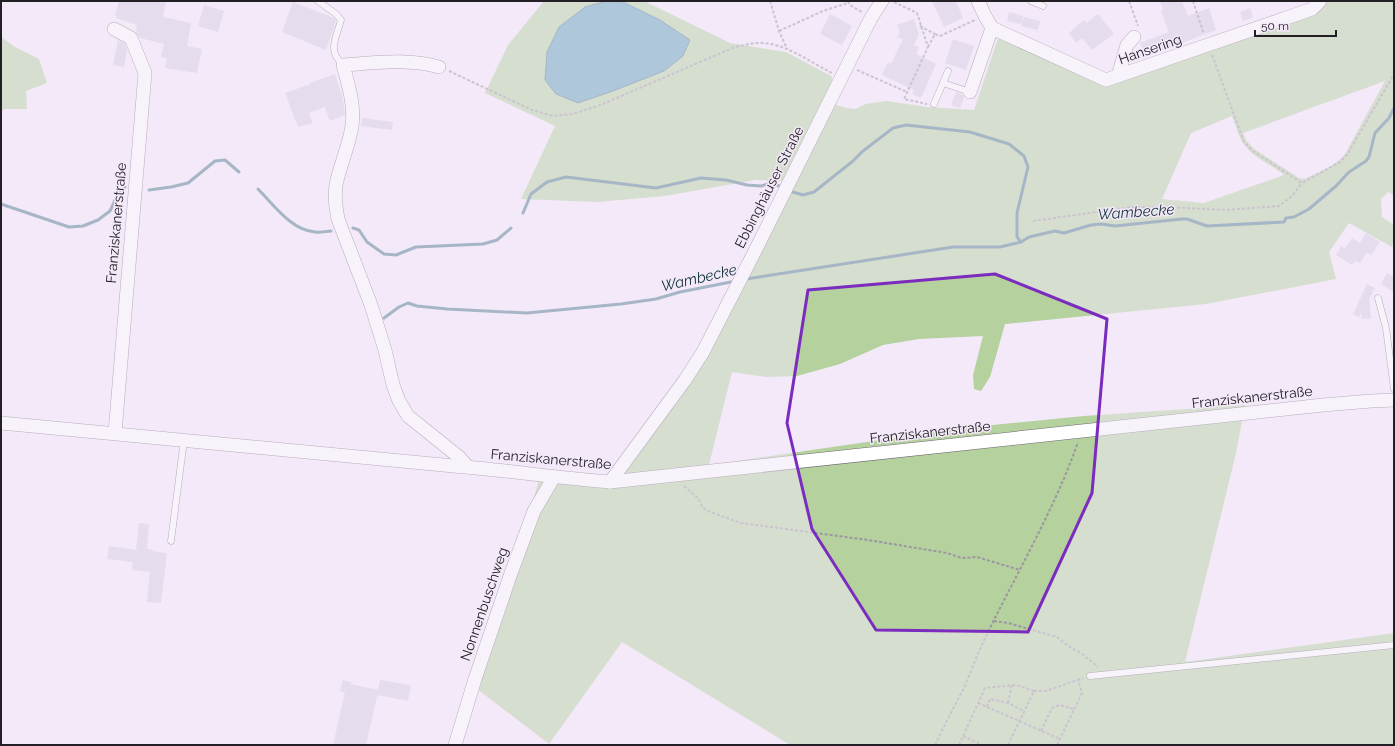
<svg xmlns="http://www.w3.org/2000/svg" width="1395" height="746" font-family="Raleway,sans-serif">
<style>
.green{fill:#b4d19e;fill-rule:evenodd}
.water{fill:#5b9db5;stroke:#4a788a}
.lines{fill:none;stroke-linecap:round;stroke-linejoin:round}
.stream{stroke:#4a788a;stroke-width:3}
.building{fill:#d5cfdf}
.lane-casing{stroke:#6e6673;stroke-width:7}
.street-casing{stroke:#6e6673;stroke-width:14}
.path{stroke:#9d96a1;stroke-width:2;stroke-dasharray:3 2;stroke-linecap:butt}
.lane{stroke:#fff;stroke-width:6}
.street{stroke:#fff;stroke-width:13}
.marked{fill:none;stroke:#7b2cbf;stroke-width:3;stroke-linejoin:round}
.labels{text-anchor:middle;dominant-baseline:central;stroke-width:3;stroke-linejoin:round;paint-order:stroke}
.street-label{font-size:14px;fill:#232025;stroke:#f3e9f8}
.water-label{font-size:15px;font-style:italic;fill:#12323d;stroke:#f3e9f8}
</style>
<rect width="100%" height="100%" fill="#f3e9f8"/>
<g class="green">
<path d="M544,1H606L585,7L613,91L664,71L683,56L690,41L660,20L621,1H644L730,43L786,52L831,76L834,83L827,102L846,108L855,109L866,104L887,101L927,107L974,110L998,38L1078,74L1108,86L1313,14L1325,6L1328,1H1394V195L1388,192L1381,199L1382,217L1394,225V239L1392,247L1349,223L1329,252L1336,279L1206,304L1005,324L990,377L981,391L974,389L973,375L983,336L919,339L883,345L840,364L797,376L766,377L732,372L709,465L963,428L1084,416L1245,405L1236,453L1185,662L1394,633V745H790L622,642L549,744L468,682L475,658L527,521L539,480L608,476L694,361L786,181L755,180L665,196L597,202L521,199L555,126L485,93L508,45ZM1385,81L1345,154C1335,166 1321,171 1307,178L1304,179L1299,178L1254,149L1246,140L1243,133ZM1232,116C1236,126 1239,139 1246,147C1256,159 1272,165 1284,175L1204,203L1162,199L1191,133Z"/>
<path d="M1,37L15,47L39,59L47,83L26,91L27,109H5L1,111Z"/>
</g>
<path class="water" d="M606,1H621L660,20L690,40L683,56L664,71L613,91L578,103L556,94L545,80L547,52L559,27L585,7Z"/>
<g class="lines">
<g class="stream">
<path d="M258,189C274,205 291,230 315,232C320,233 326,231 331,231"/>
<path d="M149,190L171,187L188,183L215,161L225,160L239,172"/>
<path d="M789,191L803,195L814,192L853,161L863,151L893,128L906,125L970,132L1009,144L1024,156L1028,167L1017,213V237L1021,242"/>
<path d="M1,204L69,227L83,226L98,220L110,211L117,196L125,187"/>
<path d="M523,213L531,194L547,182L566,177L656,188L701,178L726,180L747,185L761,186L771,183L782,187"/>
<path d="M353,228L359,230L367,242L384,254L396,255L416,247L483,244L497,240L511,228"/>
<path d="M746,279L953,247H1000L1021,242L1029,237L1055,231L1064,233L1091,225L1101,224L1115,226L1182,219H1187L1207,226L1284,222L1286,218L1294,217L1309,209L1336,186L1349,172L1366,161L1369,157L1375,133L1389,118L1394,108"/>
<path d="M384,318L399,307L408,303L417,306L447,309L527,313L621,304L656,299L680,292L736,281"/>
</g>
</g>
<g class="building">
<path d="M119,1H166L163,17L191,23L187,46L202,49L197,73L165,68L167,58L161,57L164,44L140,38L136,32L137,25L116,18L117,16L115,15Z"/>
<path d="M932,1H956L963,18L944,27Z"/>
<path d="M1160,1H1182L1188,16L1209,8L1216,30L1145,57L1140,43L1169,32L1161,11L1163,10Z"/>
<path d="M293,2L334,18L336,21L326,50L282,32Z"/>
<path d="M204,5L224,11L218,32L198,26Z"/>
<path d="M1250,8L1253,17L1243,21L1240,12Z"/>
<path d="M1009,12L1023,16L1021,24L1007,21Z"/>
<path d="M830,14L852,26L842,45L820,34Z"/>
<path d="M1098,14L1114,34L1092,50L1082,38L1076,43L1069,33L1084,20L1087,23Z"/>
<path d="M1024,17L1040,21L1038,30L1021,26Z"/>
<path d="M914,19L919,34L914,45L919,47L916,54L936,64L921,98L912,94L914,90L882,75L888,62L891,64L903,39L897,37L900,32L897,25Z"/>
<path d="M953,39L974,46L966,70L945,63Z"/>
<path d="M118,40L125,44L127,50L124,67L113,65Z"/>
<path d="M335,74L343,99L345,115L330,121L325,107L309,113L313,123L298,127L285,93L311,84L310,83Z"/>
<path d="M956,92L962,94L964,97L960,108L951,105Z"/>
<path d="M362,118L393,122L392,130L361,126Z"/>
<path d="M1366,233L1380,242L1371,255L1367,252L1360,263L1355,261L1352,265L1336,255L1341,246L1345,248L1352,238L1360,243Z"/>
<path d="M1387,273L1394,277V292L1381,284Z"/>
<path d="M1367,284L1375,288L1369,299L1371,318L1362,319L1361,313L1359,317L1353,314Z"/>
<path d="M139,523L149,524L147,549H153L152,551L167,553L161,603L147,602L150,572L132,570L133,562L107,559L109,546L136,550Z"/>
<path d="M343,680L351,682V684L378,690L380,680L411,685L408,701L377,695L378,692L366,745H333L345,692L340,691Z"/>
</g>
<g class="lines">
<g class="lane-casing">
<g id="lane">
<path d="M318,1L336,14L341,20C336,39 327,50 343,65"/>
<path d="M1031,1L1043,6"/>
<path d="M943,83L970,92"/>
<path d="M934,104L948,71"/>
<path d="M1378,298L1386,328L1394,389"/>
<path d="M171,541L184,440"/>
<path d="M1090,676L1394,645"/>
</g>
</g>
<g class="street-casing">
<g id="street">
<path d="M978,1L985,16L992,28L1106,80L1286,18L1312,9L1320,1"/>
<path d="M114,29L131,38L145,73L115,433"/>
<path d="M439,67C407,58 375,63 343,65C348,84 355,105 352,126C349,146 340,165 336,185C334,197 336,208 338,219L371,305L385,350L393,385L399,401L408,416L459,457L468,467"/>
<path d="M1118,76L1127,45L1134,37"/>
<path d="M970,92L992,28"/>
<path d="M1,423C152,437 303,451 454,466C506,470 557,478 610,482L1323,405L1371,401L1394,400"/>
<path d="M610,482L685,380L703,352L756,249L871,18L882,1"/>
<path d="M455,745L475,679L510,576L534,511L554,477"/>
</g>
</g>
<g class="path">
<path d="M770,1L779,31L787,49"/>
<path d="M848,1L850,5L862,12"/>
<path d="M1129,1L1138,26"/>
<path d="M1193,1L1204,34"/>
<path d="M894,2L917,13L928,47L904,99L927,104"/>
<path d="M920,26L935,34"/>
<path d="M779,31L823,11L848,3"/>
<path d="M928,47L935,34L940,36L975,20"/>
<path d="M1212,55L1244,142L1253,151L1302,183L1340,162L1347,155L1394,74"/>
<path d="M857,70L907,92"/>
<path d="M449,71L532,110L553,116L572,114L598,106L735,47C742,46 750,43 757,43C782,41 810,62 832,73"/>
<path d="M1033,221L1132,207H1165L1225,210L1279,206L1292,196L1302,183"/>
<path d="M684,486L698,498L703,508L710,512L741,523L868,540L947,553L962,558L977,557L1020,570"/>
<path d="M994,621L1008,623L1057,637L1068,646L1081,653L1098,667"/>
<path d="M978,703L1060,739"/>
<path d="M1008,703L1012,685"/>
<path d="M987,707L990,699L1008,703L1024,711"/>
<path d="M1041,731L1052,708L1059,705L1074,709"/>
<path d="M963,736L983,745"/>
<path d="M935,745C944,726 954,707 964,688C972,669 979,650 988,632C1019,569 1055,508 1078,442"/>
<path d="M959,745L985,688L1016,685L1034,691"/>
<path d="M1008,745L1034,691H1046L1083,678"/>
<path d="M1057,745L1082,693L1078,680"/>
</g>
<use href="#lane" class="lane"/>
<use href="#street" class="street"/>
</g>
<path d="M0 0H1395V746H0ZM995,274L1107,319L1092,493L1028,632L876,630L812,529L787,423L808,290Z" fill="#f3e9f8" fill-opacity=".55" fill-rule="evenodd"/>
<path class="marked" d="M995,274L1107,319L1092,493L1028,632L876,630L812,529L787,423L808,290Z"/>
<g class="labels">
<g class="street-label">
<text transform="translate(1150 49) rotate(-19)">Hansering</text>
<text transform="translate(769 187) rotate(-63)">Ebbinghäuser Straße</text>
<text transform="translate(116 223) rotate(-85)">Franziskanerstraße</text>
<text transform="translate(1252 397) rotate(-6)">Franziskanerstraße</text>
<text transform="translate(930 432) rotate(-6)">Franziskanerstraße</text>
<text transform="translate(551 459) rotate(5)">Franziskanerstraße</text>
<text transform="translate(484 604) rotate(-71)">Nonnenbuschweg</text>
</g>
<g class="water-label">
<text transform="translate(1136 212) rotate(-4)">Wambecke</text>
<text transform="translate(699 278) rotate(-13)">Wambecke</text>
</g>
</g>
<rect width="1395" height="746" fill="none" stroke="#232025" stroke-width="4"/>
<path d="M1255 30v6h81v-6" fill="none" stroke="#232025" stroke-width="2"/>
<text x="1261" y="30" font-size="12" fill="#232025" stroke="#f3e9f8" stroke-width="3" paint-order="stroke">50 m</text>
</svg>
